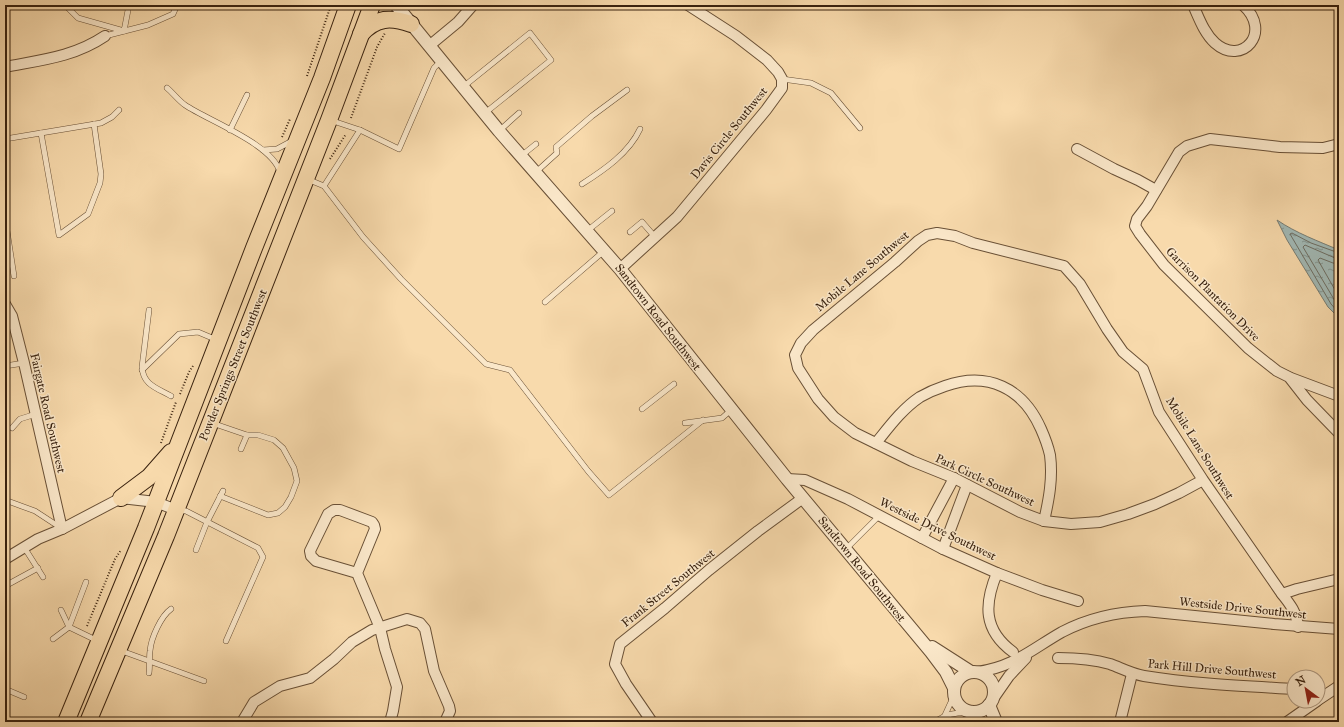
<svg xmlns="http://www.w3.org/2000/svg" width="1344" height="727" font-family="'IM FELL Great Primer',serif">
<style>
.water{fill:url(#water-ripples);stroke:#777c72}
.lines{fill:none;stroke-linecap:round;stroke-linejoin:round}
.shore{stroke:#6d6d62;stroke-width:1}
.service-casing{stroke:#695036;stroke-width:6}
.minor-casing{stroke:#695036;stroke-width:12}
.tertiary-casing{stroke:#695036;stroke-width:14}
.primary-casing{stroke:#39220f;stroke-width:18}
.path{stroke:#39220f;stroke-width:2;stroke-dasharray:1 2;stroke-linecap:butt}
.service{stroke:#fae7c9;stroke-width:5}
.minor{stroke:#fae7c9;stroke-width:10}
.tertiary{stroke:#fae7c9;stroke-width:12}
.primary{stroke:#f8daac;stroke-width:16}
.labels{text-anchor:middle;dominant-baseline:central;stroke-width:3;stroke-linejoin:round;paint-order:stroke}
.street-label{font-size:12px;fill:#39220f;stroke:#fae7c9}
</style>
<defs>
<pattern id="water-ripples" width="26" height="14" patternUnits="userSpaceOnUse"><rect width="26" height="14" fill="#a1b8b4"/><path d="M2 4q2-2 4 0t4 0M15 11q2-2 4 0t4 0" fill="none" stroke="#849591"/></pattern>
</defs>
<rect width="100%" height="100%" fill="#f8daac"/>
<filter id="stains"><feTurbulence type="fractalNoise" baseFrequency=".005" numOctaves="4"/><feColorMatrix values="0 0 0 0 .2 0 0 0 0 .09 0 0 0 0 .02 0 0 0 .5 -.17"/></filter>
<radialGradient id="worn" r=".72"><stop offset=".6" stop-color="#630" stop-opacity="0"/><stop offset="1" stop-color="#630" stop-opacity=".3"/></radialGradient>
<path class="water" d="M1277,220C1296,233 1318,241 1339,250V318L1328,307L1287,240Z"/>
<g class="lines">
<g class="shore">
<path d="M1339,253L1311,243L1292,233L1290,234L1331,304L1339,313"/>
<path d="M1339,258H1335L1305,245L1303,247L1335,301L1339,305"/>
<path d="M1339,264L1333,263L1320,258L1318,260L1339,297"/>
</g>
<g class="service-casing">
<g id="service">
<path d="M65,5L78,18L124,31L129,5"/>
<path d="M105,36L148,25L173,14L177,5"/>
<path d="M782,79L811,83L831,93L860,128"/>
<path d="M463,87L530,33L551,60L485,113"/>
<path d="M167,88C173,93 179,101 185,105C209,121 272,144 280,172"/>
<path d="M330,120L360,130"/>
<path d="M230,130L247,95"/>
<path d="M499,131L519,113"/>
<path d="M41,133L59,235L88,214L100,183L101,174L94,124"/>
<path d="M5,139L101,123L112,117L119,110"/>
<path d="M263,150L277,149L292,141"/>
<path d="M521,156L536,144"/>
<path d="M536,172L557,153L556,147L592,116L627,90"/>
<path d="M307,179L324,186L363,237L401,279L486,364L510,370L588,471L609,495L703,420"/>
<path d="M582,184C604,170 629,153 640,129"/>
<path d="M324,186L360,130L399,149L434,68L441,61"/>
<path d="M5,218L14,276"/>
<path d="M587,231L612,211"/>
<path d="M630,232L642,222L655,237"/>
<path d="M545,302L604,251"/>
<path d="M149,310L142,367C143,385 157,388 171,396"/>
<path d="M5,366L24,363"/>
<path d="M142,370L179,334L198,332L217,340"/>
<path d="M642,409L674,384"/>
<path d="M212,423L247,435H258L274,440L283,448L294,468L297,481L291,497L285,507L278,513L268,515L220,496"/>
<path d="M685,423L722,418L731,410"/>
<path d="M12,428L20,419L36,414"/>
<path d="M241,449L247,435"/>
<path d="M5,500L35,511L61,528"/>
<path d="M178,510L186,511L258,548L263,557L226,641"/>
<path d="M24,547L43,577"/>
<path d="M846,549L880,515"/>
<path d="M196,550L207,522L223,491"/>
<path d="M5,586L38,568"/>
<path d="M61,610L69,627L98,641"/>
<path d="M53,639L69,627L86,582"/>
<path d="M119,650L204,681"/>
<path d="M149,673C150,666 149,658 150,651C151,638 161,616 171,609"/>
<path d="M5,689L24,697"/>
<path d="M945,715L951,702L954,694"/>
<path d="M935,722C948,713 955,713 970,712"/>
</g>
</g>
<g class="minor-casing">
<g id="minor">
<path d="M1193,5C1199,18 1204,33 1215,43C1242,67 1273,32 1243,5"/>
<path d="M429,46L458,22L473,5"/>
<path d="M5,67C41,60 74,57 105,36"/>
<path d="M1339,144L1323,148L1280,147L1210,139L1187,146L1179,152L1147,206L1137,219L1135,226L1140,234L1164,265L1248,348L1277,371L1289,377L1307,400L1339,433"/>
<path d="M1077,149L1114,169L1138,180L1156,190"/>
<path d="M620,269L677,217L766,110L782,88V79L778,72L767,60L736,36L688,5"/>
<path d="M5,304L12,316L24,363L62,529"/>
<path d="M1291,378L1339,396"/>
<path d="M876,443C889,427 902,409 920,397C927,393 936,389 945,386C988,371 1023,388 1041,429C1045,438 1048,446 1050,455C1053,478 1049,499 1044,521"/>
<path d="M787,479L805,480L848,499L943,549L997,573L1042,590L1078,601"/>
<path d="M1203,480L1179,493L1155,504L1128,514L1100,522L1071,524L1044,521L1020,512L954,478L912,461L855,433L834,417L818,399L798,368L795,355L801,343L813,330L895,262L918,241L927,235L937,233L955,236L973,243L1064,266L1080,284L1107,329L1123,352L1143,369L1159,412L1203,480L1282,594"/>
<path d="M922,538L954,478"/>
<path d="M943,549L967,485"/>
<path d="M5,559L38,539L62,529L121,498L156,502L176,510"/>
<path d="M357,573L316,561L311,556L310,551L328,514L334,510H340L372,522L374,525L375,529L357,573L380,628L385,649L397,687L393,711L390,722"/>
<path d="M997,573C984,604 983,630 1013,652"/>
<path d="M1298,627C1297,613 1290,604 1282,594L1297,589L1339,579"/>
<path d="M1058,658C1075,658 1093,659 1110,664C1121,668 1132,674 1144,676C1194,684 1244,686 1294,689"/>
<path d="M977,672C1014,667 1032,649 1062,632C1087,619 1116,612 1145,611L1274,624L1339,629"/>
<path d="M993,699L1009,676L1026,658"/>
<path d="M1318,700L1339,686"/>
<path d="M242,722L254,702L280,686L310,678L334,659L352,642L372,630L407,619L420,623L425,629L434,671L449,706L450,711L445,722"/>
<path d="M652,722L626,684L615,664L620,644L665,608L709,570L758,531L803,498"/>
<path d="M1120,722L1132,674"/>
<path d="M1287,722L1317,701"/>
</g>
</g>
<g class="tertiary-casing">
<g id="tertiary">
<path d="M396,5L499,131L620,269L787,479L931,652L946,672L954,688"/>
<path d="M932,647L971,672"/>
<circle cx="974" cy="692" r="20"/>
<path d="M989,705L996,722"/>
</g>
</g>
<g class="primary-casing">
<g id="primary">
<path d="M361,34C376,17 391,17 411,24"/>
<path d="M121,498L149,477L171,452"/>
<path d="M66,722L146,528L254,248L322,78L348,5"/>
<path d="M88,722L166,536L329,120L372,5"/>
</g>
</g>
<g class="path">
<path d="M307,76L331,5"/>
<path d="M351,118L377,47L385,33"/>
<path d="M282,137L290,119"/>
<path d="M330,159L346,134"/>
<path d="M180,394L189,372L193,366"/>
<path d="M161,443L176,402"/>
<path d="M87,626L115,559L121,550"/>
</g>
<use href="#service" class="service"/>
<use href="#minor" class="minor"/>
<use href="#tertiary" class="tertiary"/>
<use href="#primary" class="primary"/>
</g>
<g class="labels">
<g class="street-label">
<text transform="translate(729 133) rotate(-51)">Davis Circle Southwest</text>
<text transform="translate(862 271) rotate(-40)">Mobile Lane Southwest</text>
<text transform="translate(1213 294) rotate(45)">Garrison Plantation Drive</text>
<text transform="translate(658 317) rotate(52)">Sandtown Road Southwest</text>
<text transform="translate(233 365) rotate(-68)">Powder Springs Street Southwest</text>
<text transform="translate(48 413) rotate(77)">Fairgate Road Southwest</text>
<text transform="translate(1200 448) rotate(58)">Mobile Lane Southwest</text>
<text transform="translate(985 480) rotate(25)">Park Circle Southwest</text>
<text transform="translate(938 529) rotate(26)">Westside Drive Southwest</text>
<text transform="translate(862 569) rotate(51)">Sandtown Road Southwest</text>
<text transform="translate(668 588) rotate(-39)">Frank Street Southwest</text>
<text transform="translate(1243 608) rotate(6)">Westside Drive Southwest</text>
<text transform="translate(1212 669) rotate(5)">Park Hill Drive Southwest</text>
</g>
</g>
<rect width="1344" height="727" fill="none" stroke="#f8daac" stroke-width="20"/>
<rect x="6" y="6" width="1332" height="715" fill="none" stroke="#39220f" stroke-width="2"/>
<rect x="10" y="10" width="1324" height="707" fill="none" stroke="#39220f"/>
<g transform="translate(1306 689) rotate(328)"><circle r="19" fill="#fae7c9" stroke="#ad987f"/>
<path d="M0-3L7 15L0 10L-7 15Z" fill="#8f2418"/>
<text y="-6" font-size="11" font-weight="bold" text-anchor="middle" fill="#39220f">N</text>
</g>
<rect width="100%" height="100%" filter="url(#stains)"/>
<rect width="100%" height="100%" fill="url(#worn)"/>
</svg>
